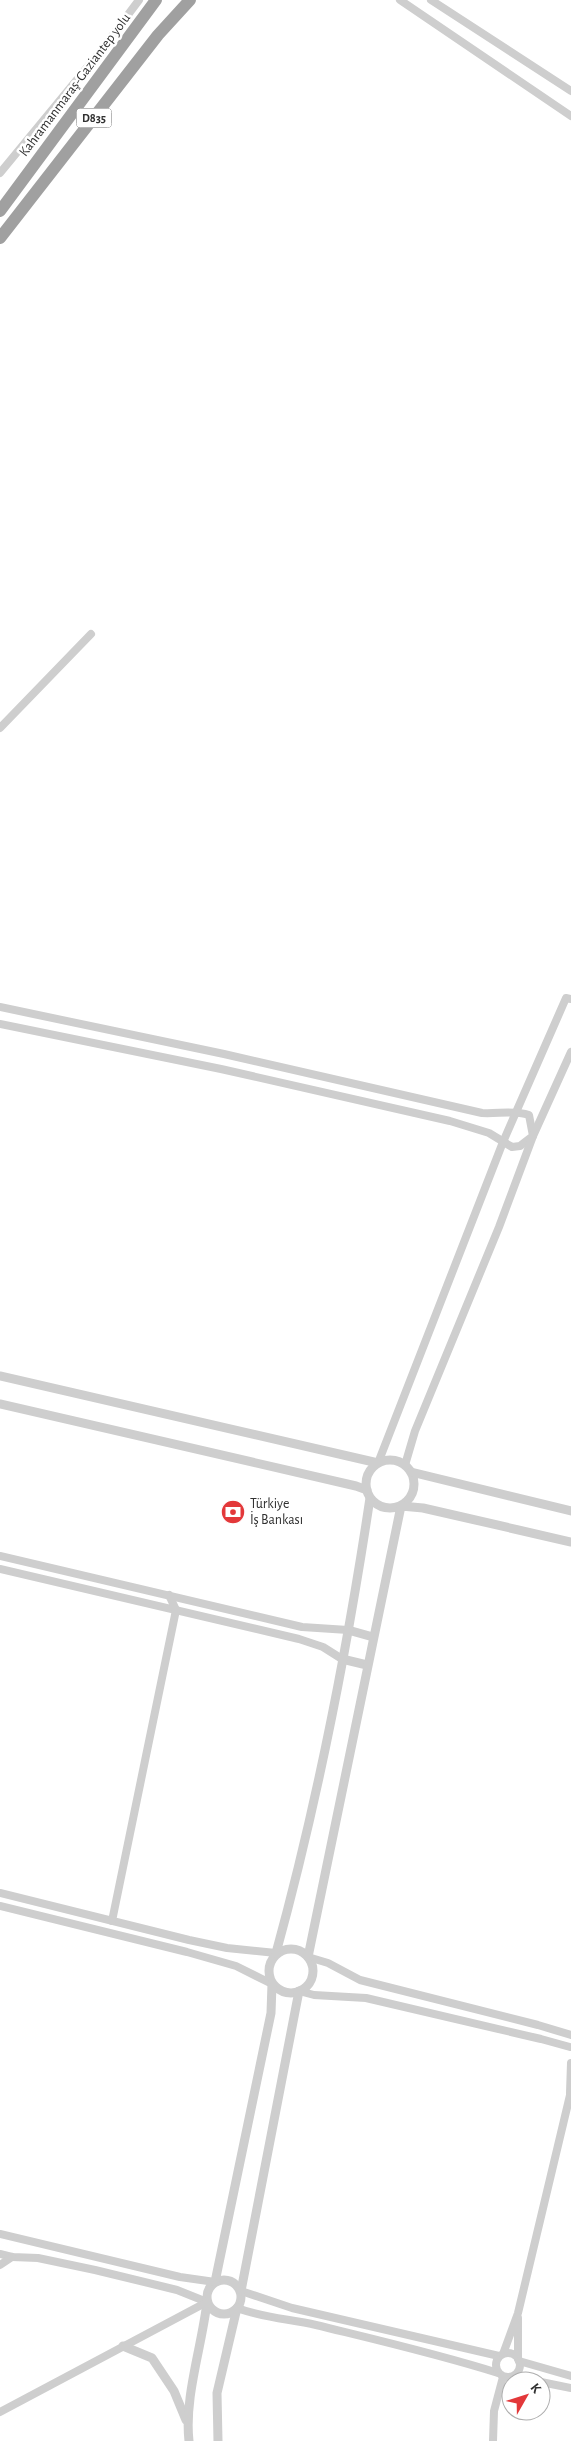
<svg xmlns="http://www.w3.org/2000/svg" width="571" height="2441" font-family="'Alegreya Sans',sans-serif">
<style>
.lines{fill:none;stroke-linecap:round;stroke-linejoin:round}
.minor{stroke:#cecece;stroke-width:8}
.tertiary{stroke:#cecece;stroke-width:9}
.trunk{stroke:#a0a0a0;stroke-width:12}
.labels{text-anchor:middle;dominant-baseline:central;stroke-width:5;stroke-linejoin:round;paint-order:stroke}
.shield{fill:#fff;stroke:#6f6f6f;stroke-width:1}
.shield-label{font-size:12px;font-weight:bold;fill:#313131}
.street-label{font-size:14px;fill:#313131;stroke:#fff}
.poi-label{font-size:14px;fill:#313131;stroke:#fff;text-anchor:start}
</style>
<rect width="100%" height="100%" fill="#fff"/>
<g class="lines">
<g class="minor">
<path d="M400,0L571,116"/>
<path d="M431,0L571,91"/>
<path d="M0,173L103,48L139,0"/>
<path d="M0,728L91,634"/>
<path d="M0,1007L224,1054L482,1113C498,1114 514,1110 529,1115L533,1136L520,1146L512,1147L489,1133L450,1121L221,1069L0,1024"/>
<path d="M378,1463L503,1142L566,998L571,999"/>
<path d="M405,1465L415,1431L499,1227L533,1136L571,1052"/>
<path d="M0,1556L302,1627L348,1630"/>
<path d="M0,1569L299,1639L323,1647L342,1659"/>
<path d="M0,1893L189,1940L227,1948L276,1953"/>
<path d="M0,1906L187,1952L236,1966L272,1984"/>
<path d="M112,1921L176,1610L169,1595"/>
<path d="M308,1957L328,1963L360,1980L538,2025L571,2035"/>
<path d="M299,1991L314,1995L366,1998L541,2039L570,2047"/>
<path d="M570,2093L571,2063"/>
<path d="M0,2234L180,2277L215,2282"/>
<path d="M0,2254L12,2257L38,2258L95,2270L177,2290L207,2302"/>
<path d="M0,2265L12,2257"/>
<path d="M241,2291L292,2308L499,2356"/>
<path d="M237,2308C263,2318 290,2319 316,2325C377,2340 438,2354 498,2373"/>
<circle cx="508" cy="2365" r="12"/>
<path d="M503,2354L518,2313L571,2091"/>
<path d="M518,2359V2318"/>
<path d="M519,2361L571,2376"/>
<path d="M510,2377L534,2381"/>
<path d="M541,2382L571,2388"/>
<path d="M0,2412L207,2302"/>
<path d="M493,2441L494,2411L503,2377"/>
</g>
<g class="tertiary">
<path d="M0,1376L378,1463"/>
<path d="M0,1404L356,1486L367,1490"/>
<circle cx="390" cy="1484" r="24"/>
<path d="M411,1472L571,1511"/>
<path d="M348,1630L373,1637"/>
<path d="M342,1659L367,1665"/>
<circle cx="291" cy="1971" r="22"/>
<path d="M276,1953C317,1804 347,1651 370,1498"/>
<path d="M308,1957L401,1506L423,1508L571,1542"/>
<circle cx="224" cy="2297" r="17"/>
<path d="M215,2282L271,2013L272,1984"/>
<path d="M241,2291L299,1991"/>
<path d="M123,2346L152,2358L174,2391L186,2420"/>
<path d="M189,2441C184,2398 202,2346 207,2302"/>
<path d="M218,2441L217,2393L237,2308"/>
</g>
<g class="trunk">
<path d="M0,211L156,0"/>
<path d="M0,238L158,35L190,0"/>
</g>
</g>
<defs>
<g id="bank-disc" transform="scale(1.25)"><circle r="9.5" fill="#e3383a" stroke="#fff"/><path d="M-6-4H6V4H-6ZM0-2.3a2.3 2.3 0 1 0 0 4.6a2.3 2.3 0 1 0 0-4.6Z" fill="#fff"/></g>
</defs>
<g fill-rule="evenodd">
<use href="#bank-disc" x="233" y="1512"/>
</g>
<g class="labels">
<rect class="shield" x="76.5" y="108.5" width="35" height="19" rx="4"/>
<g class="shield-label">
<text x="94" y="118">D835</text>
</g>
<g class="street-label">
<text transform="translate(75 85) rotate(-53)">Kahramanmaraş-Gaziantep yolu</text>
</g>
<g class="poi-label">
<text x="250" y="1504">Türkiye<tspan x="250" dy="16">İş Bankası</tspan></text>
</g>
</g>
<g transform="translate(526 2396) rotate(51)"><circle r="24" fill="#ffffff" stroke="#adadad"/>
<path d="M0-4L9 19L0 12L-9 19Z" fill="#e3383a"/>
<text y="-8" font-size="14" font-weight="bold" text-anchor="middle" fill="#313131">K</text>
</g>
</svg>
